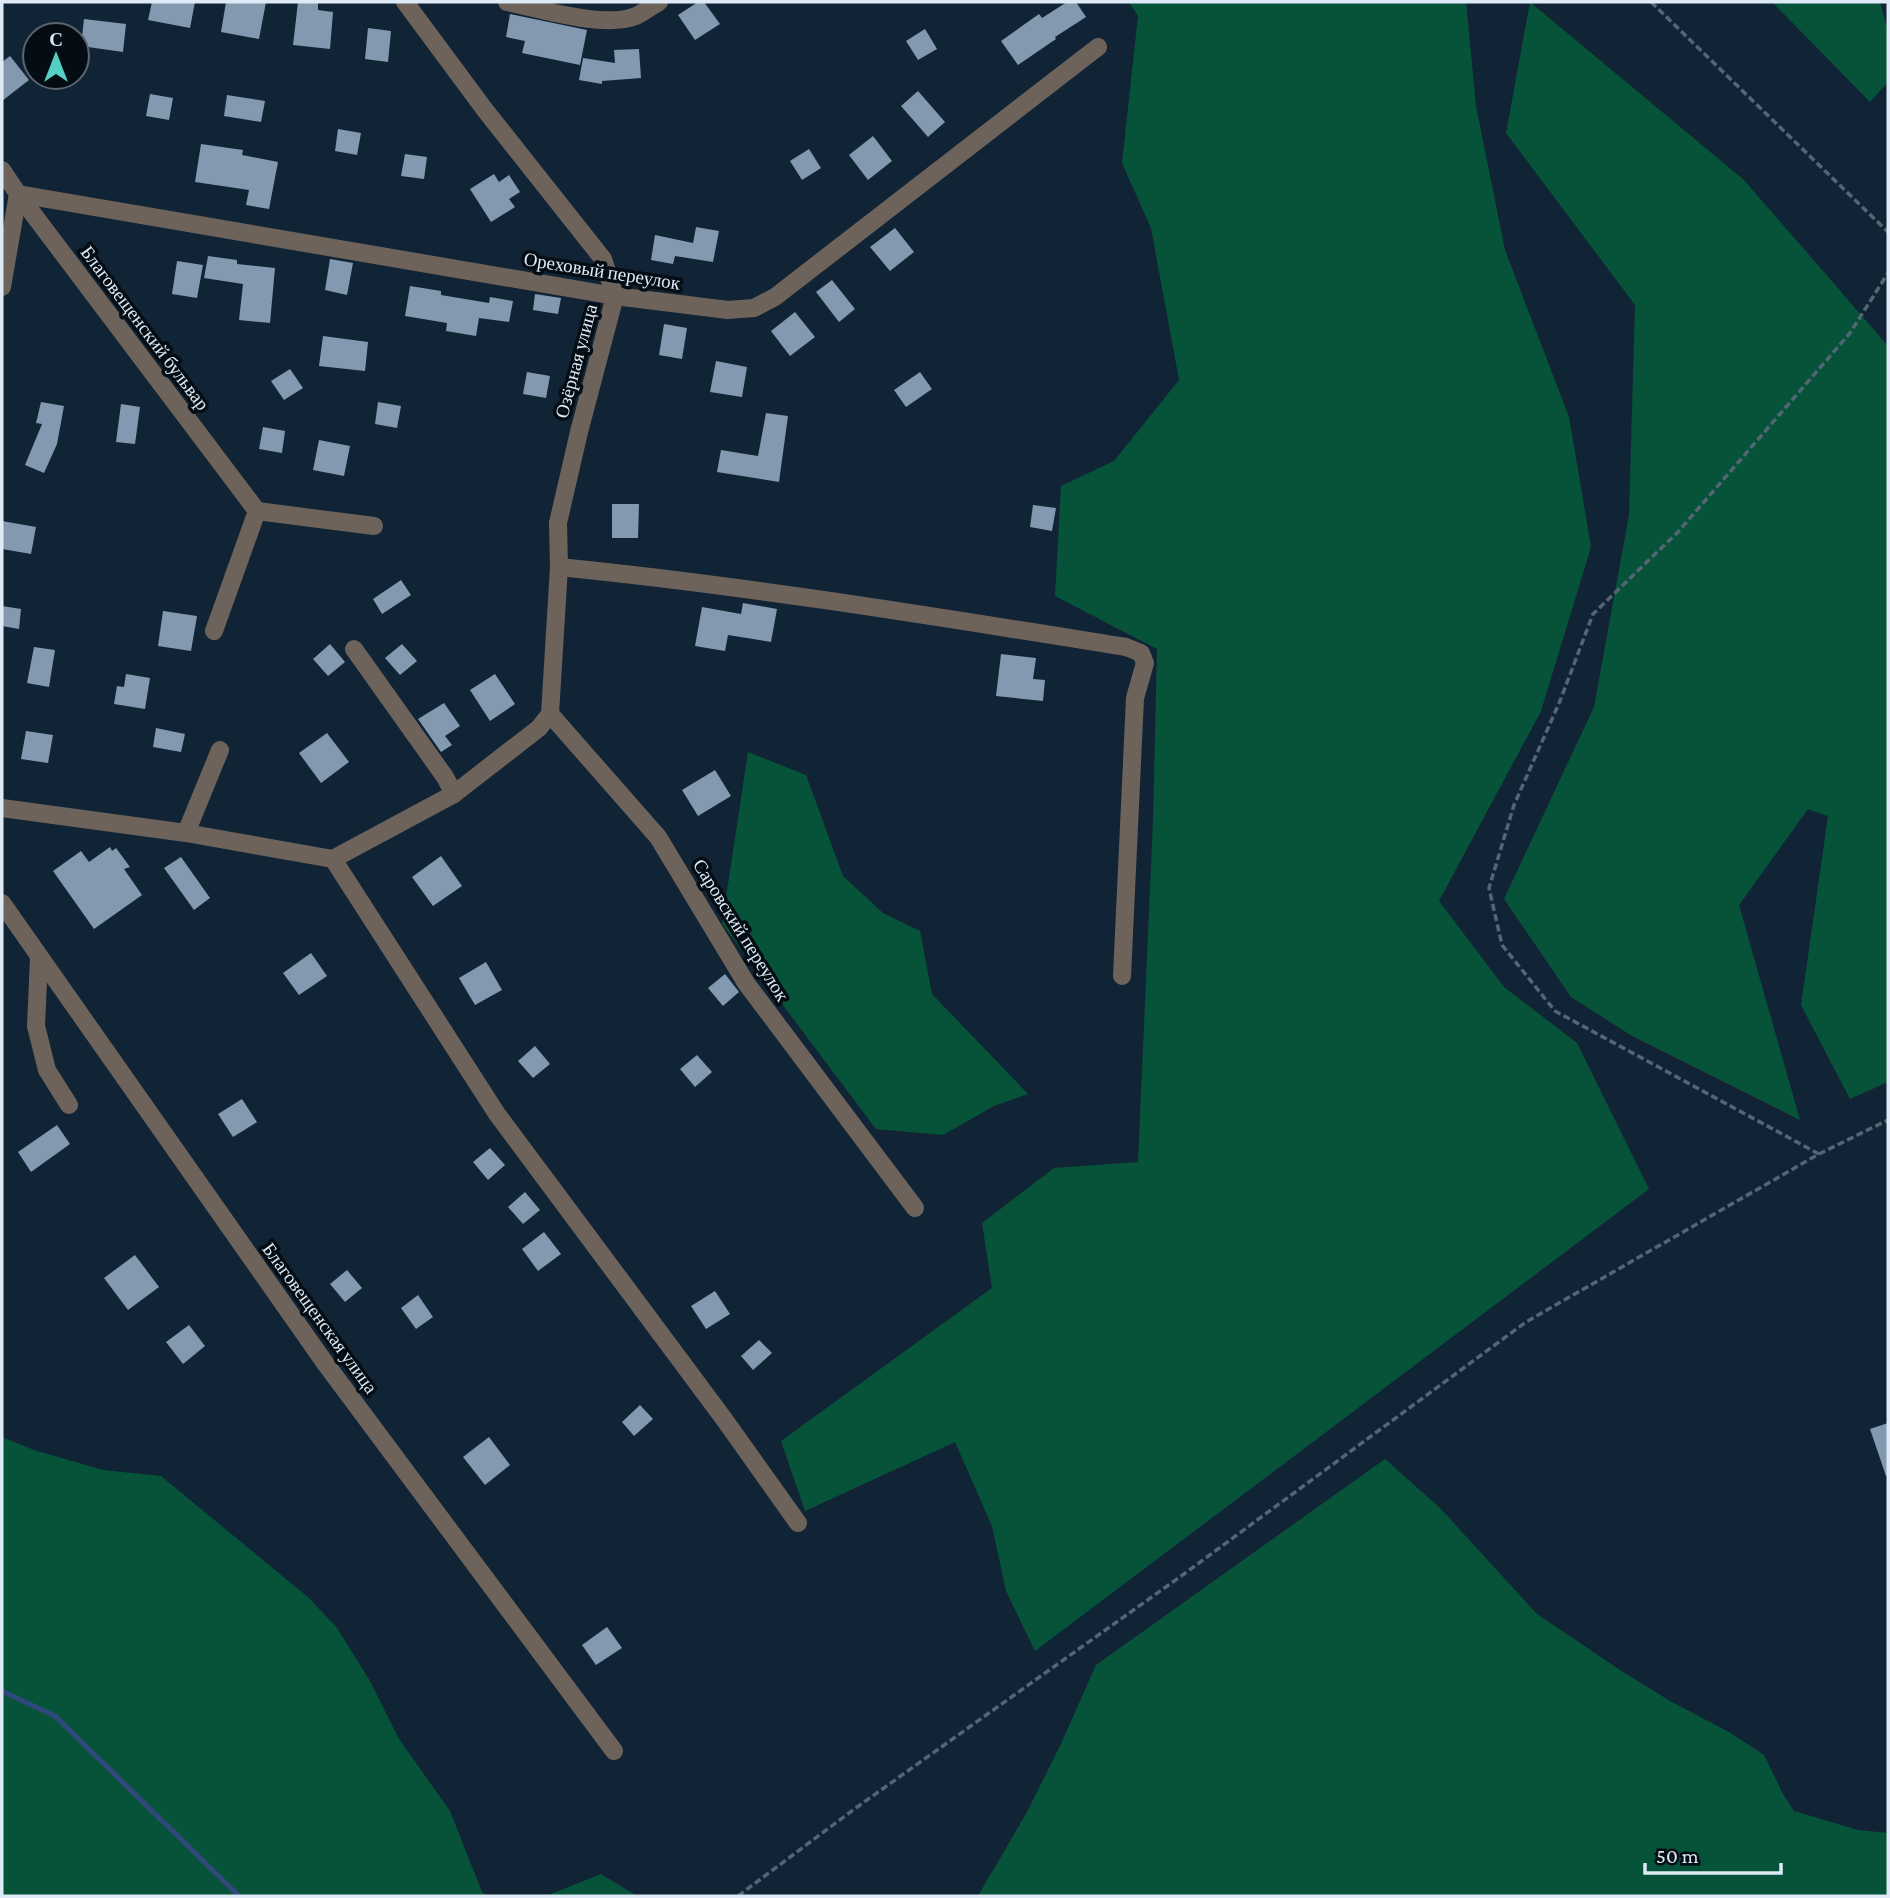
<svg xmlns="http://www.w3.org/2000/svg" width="1890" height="1898" font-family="'Crimson Pro',serif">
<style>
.green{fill:#075339}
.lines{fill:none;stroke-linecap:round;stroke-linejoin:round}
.stream{stroke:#30487a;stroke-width:5}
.building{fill:#8299af}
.path{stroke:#546575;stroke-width:3.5;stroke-dasharray:7 3.5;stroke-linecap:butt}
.minor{stroke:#6e635b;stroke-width:18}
.labels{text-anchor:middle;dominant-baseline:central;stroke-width:7;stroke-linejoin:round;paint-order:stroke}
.street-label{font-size:19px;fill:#deeaf6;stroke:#050d14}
</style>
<rect width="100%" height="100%" fill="#112436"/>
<g class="green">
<path d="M1129,2H1466L1476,106L1505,250L1569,417L1591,547L1541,711L1439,901L1504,987L1577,1043L1649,1189L1035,1651L1006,1591L992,1526L955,1442L805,1511L781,1441L992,1288L982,1223L1054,1168L1138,1162L1153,820L1157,649L1055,596L1061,486L1114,461L1179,380L1151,228L1122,163L1138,16Z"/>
<path d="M1530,2L1744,180L1888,346V1082L1850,1099L1801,1005L1828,816L1808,809L1739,905L1800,1120L1632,1036L1571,997L1504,899L1594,707L1629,515L1635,305L1506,133Z"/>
<path d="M1772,2H1880L1888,31V82L1870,102Z"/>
<path d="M748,752L806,775L843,876L883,913L920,931L932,994L1028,1094L994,1106L943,1135L876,1129L722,924Z"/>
<path d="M2,1437L34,1450L103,1470L161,1476L309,1598L337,1628L370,1681L399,1739L450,1811L482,1892L488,1896H2Z"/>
<path d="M1385,1459L1440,1508L1537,1614L1620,1670L1670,1701L1729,1732L1764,1755L1783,1794L1794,1811L1858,1830L1888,1833V1896H978L1027,1812L1060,1746L1096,1665Z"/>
<path d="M601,1874L637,1896H544L551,1894Z"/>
</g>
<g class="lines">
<path class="stream" d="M2,1691L55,1716L239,1896"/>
</g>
<g class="building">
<path d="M152,2H195L190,28L148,20Z"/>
<path d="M226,2H266L259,39L221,32Z"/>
<path d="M298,2H318V10L333,12L330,49L293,45Z"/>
<path d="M698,2H704L720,24L695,40L678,15Z"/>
<path d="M1067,2H1076L1086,17L1055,37L1056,39L1018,65L1001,41L1039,14L1042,18Z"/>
<path d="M510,14L587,30L580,65L522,53L525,41L506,37Z"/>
<path d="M84,19L126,24L123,52L81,46Z"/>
<path d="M368,28L391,31L388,62L365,59Z"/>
<path d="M925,29L937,49L918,60L906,41Z"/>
<path d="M639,49L641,78L602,81V84L579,80L583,58L615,63L614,50Z"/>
<path d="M10,56L29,80L2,101V62Z"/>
<path d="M918,91L945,122L928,137L901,106Z"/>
<path d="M150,94L173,98L169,120L146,116Z"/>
<path d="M227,95L265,101L261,122L224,116Z"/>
<path d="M338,129L361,133L357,155L335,151Z"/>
<path d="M873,136L892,161L868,180L849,155Z"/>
<path d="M201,144L243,150L242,155L278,162L269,209L246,205L249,190L195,182Z"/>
<path d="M809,149L821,168L802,180L790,161Z"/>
<path d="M405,154L427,157L424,179L401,176Z"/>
<path d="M494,174L499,182L509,175L520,192L509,199L515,207L491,222L470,189Z"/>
<path d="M696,227L719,231L713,262L675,256L673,264L651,260L655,235L693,243Z"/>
<path d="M895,228L914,252L890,271L870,247Z"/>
<path d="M208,256L237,260V264L275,268L270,323L239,320L243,284L204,278Z"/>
<path d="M330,259L353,263L347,295L325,290Z"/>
<path d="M177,261L203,265L197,298L172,294Z"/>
<path d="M832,280L855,309L839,322L816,292Z"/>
<path d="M410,286L441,291V295L489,303L490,297L513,301L509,322L479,318L476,336L446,331L447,323L405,316Z"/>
<path d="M535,294L561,298L558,314L533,310Z"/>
<path d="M795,312L815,337L790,356L771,331Z"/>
<path d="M664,324L687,328L682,359L659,355Z"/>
<path d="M323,336L368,342L365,371L319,366Z"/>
<path d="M716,361L747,367L742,397L710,392Z"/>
<path d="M290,369L303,388L284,400L271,381Z"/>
<path d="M527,372L550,376L546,398L523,394Z"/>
<path d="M920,372L932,389L906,407L894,390Z"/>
<path d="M41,402L64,406L57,444L44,473L25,465L42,424L36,423Z"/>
<path d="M378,402L401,406L397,428L375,424Z"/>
<path d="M121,404L140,407L135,444L116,442Z"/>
<path d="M766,413L788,416L779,482L717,472L721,450L758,456Z"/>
<path d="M263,427L285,431L282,453L259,449Z"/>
<path d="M319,440L350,446L344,476L313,470Z"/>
<path d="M612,504H639L638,538H612Z"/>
<path d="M1033,505L1056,508L1052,531L1030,527Z"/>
<path d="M2,521L36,527L31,554L2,549Z"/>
<path d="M401,580L411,595L382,614L373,599Z"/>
<path d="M743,603L777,609L771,642L728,635L725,651L695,646L702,607L741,614Z"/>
<path d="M2,606L21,609L19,629L2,626Z"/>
<path d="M163,611L197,616L191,651L158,646Z"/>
<path d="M330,644L345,662L328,676L313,659Z"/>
<path d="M402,644L417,661L400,675L385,658Z"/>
<path d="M34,647L55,650L49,687L27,683Z"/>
<path d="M1001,654L1036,658L1033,679L1045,680L1043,701L996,696Z"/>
<path d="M126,674L150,678L145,709L114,704L117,686L124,687Z"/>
<path d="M495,674L515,704L490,721L470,690Z"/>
<path d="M444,703L460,726L445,736L452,745L441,752L418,719Z"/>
<path d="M156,728L185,734L181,752L153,747Z"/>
<path d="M26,731L53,735L48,763L21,759Z"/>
<path d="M327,733L349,762L321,783L299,753Z"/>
<path d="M715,770L731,796L698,816L682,790Z"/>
<path d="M110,847L112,851L116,848L130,867L124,869L142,895L94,929L53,871L81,851L89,862Z"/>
<path d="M441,856L462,886L433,906L412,877Z"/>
<path d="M181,857L210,898L194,910L164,868Z"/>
<path d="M311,953L327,976L299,995L283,973Z"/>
<path d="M486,962L502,990L475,1005L459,978Z"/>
<path d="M725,974L739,992L723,1006L708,988Z"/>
<path d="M535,1046L550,1064L533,1078L518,1061Z"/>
<path d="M697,1055L712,1072L695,1087L680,1069Z"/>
<path d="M242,1099L257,1122L233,1137L218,1114Z"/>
<path d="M57,1125L70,1144L31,1172L18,1152Z"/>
<path d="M490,1148L505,1165L488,1180L473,1162Z"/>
<path d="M525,1192L540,1210L523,1224L508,1207Z"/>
<path d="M544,1232L561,1254L538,1271L522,1249Z"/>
<path d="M135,1255L159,1287L128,1310L104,1278Z"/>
<path d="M347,1270L362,1288L345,1302L330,1284Z"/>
<path d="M715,1291L730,1314L706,1329L691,1306Z"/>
<path d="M418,1295L433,1317L416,1329L401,1308Z"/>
<path d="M189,1325L205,1346L183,1364L166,1342Z"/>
<path d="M759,1340L772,1353L753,1370L741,1356Z"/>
<path d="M640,1405L653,1419L634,1436L622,1422Z"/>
<path d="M1888,1423V1476H1886L1870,1429Z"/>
<path d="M489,1437L510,1465L485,1485L463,1457Z"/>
<path d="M607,1627L622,1648L596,1665L582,1645Z"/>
</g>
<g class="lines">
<g class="path">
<path d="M1651,2L1888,232"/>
<path d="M1819,1154L1555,1011L1502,945L1489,888L1514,805L1560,701L1593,614L1678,532L1850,333L1888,273"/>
<path d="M738,1896L853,1810L1184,1574L1526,1322L1819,1154L1888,1120"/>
</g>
<g class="minor">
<path d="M405,2L485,110L603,259L615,296L579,432L558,523L559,567L550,714"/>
<path d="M507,2C541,9 604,29 636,16C644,12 652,6 659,2"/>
<path d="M2,170L18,194L257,511"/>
<path d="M2,287L18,194L615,296L728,310L754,308L775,297L1098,47"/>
<path d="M257,511L374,526"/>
<path d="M559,567C749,586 938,617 1126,647L1141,653L1145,663L1135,698L1122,976"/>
<path d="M214,631L257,511"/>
<path d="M354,649L445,777L454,794"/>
<path d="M550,714L658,837L746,983L915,1208"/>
<path d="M2,808L186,833L333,859L454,794L539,728L550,714"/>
<path d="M186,833L220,750"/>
<path d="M333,859L497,1114L724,1419L798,1523"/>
<path d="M2,903L325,1363L614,1751"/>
<path d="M39,958L36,1026L47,1070L69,1105"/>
</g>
</g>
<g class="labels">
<g class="street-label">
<text transform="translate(602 271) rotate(9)">Ореховый переулок</text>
<text transform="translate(145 328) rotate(53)">Благовещенский бульвар</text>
<text transform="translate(576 361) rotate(-75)">Озёрная улица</text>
<text transform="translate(741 930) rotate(58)">Саровский переулок</text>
<text transform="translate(320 1318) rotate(54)">Благовещенская улица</text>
</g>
</g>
<rect width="1890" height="1898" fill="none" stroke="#deeaf6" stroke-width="7"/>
<g transform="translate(56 56)"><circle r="33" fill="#050d14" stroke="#5c656e" stroke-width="2"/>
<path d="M0-5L12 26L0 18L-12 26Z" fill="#55cec4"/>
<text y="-10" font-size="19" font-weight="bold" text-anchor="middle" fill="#deeaf6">С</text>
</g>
<path d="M1645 1863v10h136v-10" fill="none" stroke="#deeaf6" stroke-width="3.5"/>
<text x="1656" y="1863" font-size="21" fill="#deeaf6" stroke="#050d14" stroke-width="5" paint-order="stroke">50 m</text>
</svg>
